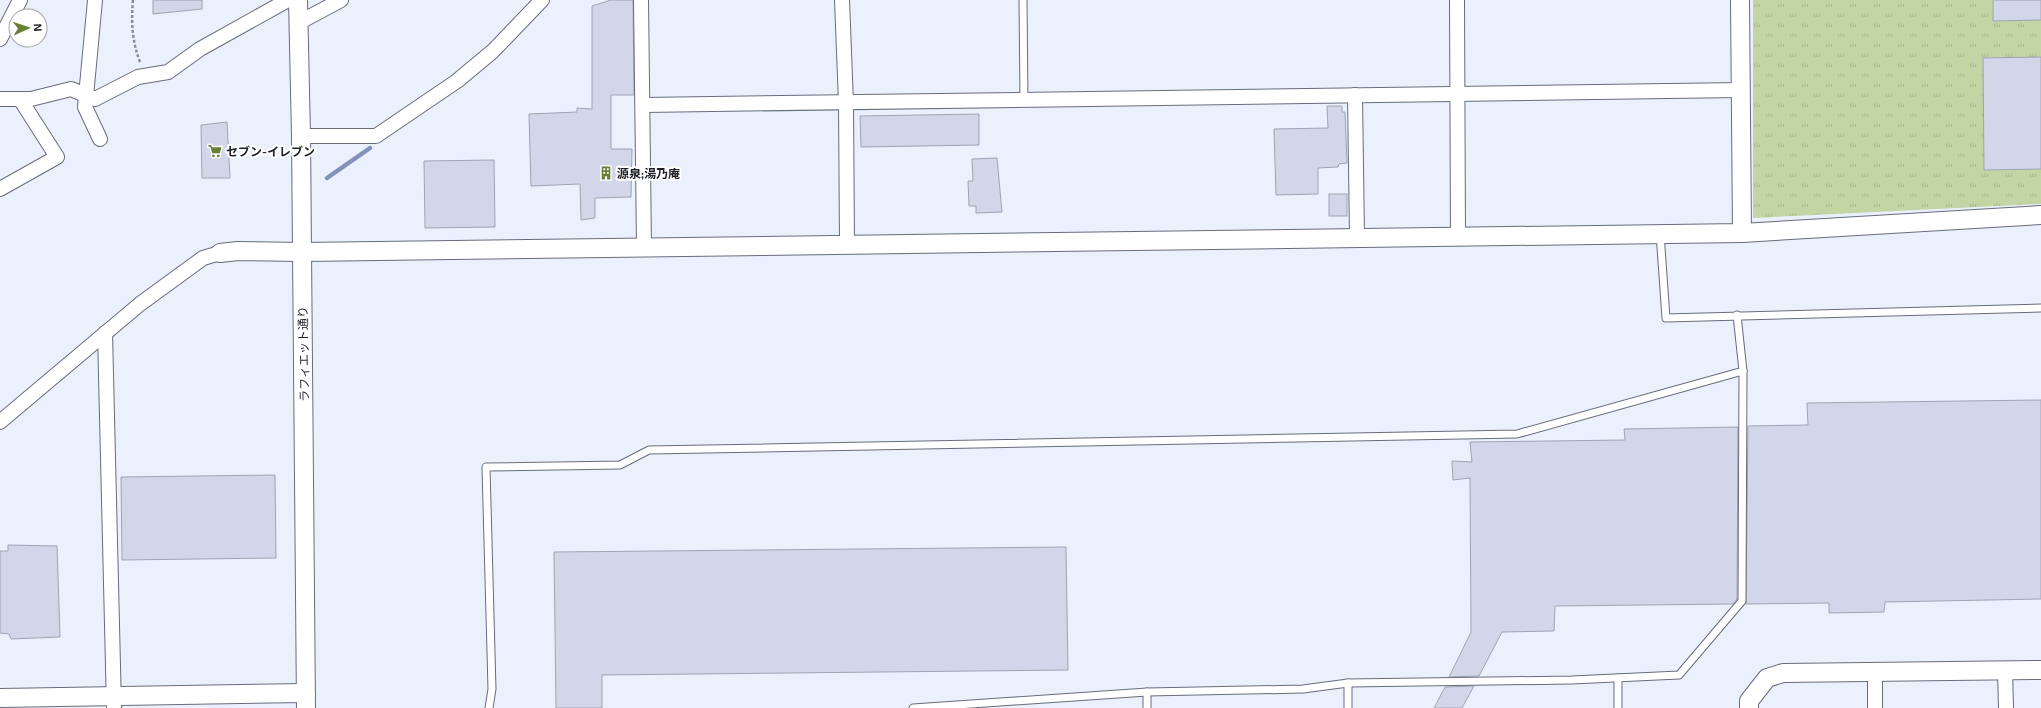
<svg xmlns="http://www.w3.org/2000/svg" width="2041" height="708" font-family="'Exo 2','Noto Sans JP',sans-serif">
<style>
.park{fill:url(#park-tufts)}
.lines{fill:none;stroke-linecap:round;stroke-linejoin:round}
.stream{stroke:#8492bb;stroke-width:4.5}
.building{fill:#d1d7e8;stroke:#9ea4b4}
.service-casing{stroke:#676c7b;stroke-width:9}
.minor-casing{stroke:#676c7b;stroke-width:16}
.tertiary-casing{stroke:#676c7b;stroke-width:20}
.path{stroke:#8a8d97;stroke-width:2.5;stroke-dasharray:3 2;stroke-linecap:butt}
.service{stroke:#fff;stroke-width:7}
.minor{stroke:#fff;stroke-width:14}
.tertiary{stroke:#fff;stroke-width:18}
.labels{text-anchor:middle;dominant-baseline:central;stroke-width:4;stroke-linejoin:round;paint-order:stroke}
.poi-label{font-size:12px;font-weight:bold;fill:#1e2026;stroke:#fff;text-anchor:start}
.street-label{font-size:12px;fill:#1e2026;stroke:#fff}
</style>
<defs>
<pattern id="park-tufts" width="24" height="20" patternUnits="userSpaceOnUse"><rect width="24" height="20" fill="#c3d5a5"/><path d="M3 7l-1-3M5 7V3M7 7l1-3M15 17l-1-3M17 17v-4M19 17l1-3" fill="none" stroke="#a7b78e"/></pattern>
</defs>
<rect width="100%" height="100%" fill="#ebf0fd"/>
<path class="park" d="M1753,0H2041V204L1753,218Z"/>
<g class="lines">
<path class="stream" d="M327,178L370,148"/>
</g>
<g class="building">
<path d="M153,0H202V9L153,14Z"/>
<path d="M611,0H633L634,95H611V149H632L631,197L595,198V218L581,220L580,184L531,186L529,114L577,112V108L592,109V6Z"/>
<path d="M1993,0H2041V20L1993,21Z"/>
<path d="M2041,57V169L1984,170L1983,58Z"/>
<path d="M1327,106H1342V112H1345L1347,163L1339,164L1338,167L1318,168V194L1276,195L1274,129L1328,128Z"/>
<path d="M979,114V145L861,147L860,116Z"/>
<path d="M227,122L230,178H202L201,125Z"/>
<path d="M997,158L1002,212L976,213V206H969L968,181H973L972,159Z"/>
<path d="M494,160L495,227L425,228L424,161Z"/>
<rect x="1329" y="194" width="18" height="22"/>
<path d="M2041,400V599L1885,602L1884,612L1829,613V603L1746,604L1748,426L1808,425L1807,403Z"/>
<path d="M1738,427L1737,599L1733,604L1555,606L1554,631L1502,632L1479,676L1449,677L1471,632L1470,478L1453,480L1452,461L1472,462L1470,442L1625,440L1624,429Z"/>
<path d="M275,475L276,558L122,560L121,477Z"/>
<path d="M8,545L57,546L60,637L11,639L9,634L0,633V551H8Z"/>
<path d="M1066,547L1068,670L602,675V708H556L554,552Z"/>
<path d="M1474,686L1462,708H1434L1445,687Z"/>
</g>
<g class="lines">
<g class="service-casing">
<g id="service">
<path d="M1023,0L1024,100"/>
<path d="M1660,233L1666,318L2041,308"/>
<path d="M1618,678V708"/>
<path d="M1348,683V708"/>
<path d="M1147,692V708"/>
<path d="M489,708L492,689L486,467L620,465L649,450L1517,434L1743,371"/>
<path d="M913,708L1147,692L1303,689L1348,683L1572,680L1679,675L1742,601L1743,371L1737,315"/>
</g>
</g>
<g class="minor-casing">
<g id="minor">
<path d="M95,0L85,107L100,139"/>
<path d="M641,0L644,247"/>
<path d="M842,0L846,103L847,244"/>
<path d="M1457,0L1458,235"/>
<path d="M298,23L341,0"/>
<path d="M0,39L20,0"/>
<path d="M1355,95L1357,237"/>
<path d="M0,99H31L71,89L95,99L138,77L168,72L200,49L288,0"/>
<path d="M643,105L1741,90"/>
<path d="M301,136H376L457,81L493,51L542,0"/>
<path d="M0,189L57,157L20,99"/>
<path d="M105,333L114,708"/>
<path d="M0,422L140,304L203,258L220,253"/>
<path d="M2005,670L2006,708"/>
<path d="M1875,672V708"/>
</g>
</g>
<g class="tertiary-casing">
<g id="tertiary">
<path d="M298,0L301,136L306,708"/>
<path d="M1740,0L1742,233"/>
<path d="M220,253L238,251L302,252L1742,233L2041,215"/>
<path d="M0,698L306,693"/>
<path d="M1749,708V701L1767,678L1783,673L2041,670"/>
</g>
</g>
<path class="path" d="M133,0C131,22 132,41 140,62"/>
<use href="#service" class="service"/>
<use href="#minor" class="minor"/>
<use href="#tertiary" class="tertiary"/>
</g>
<defs>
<g id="supermarket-bare" transform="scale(1.08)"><path d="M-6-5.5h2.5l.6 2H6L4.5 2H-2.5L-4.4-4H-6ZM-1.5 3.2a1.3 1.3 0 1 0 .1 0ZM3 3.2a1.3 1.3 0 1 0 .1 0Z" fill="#688033" stroke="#fff" stroke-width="2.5" paint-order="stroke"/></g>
<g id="building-bare" transform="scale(1.08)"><path d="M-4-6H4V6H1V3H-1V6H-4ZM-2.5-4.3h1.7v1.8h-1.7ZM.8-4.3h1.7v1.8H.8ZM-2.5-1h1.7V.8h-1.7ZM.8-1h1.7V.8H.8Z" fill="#688033" stroke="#fff" stroke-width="2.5" paint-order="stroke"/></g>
</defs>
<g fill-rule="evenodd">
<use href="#supermarket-bare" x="215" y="151"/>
<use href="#building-bare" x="606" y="173"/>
</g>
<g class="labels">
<g class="poi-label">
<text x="226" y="151">セブン-イレブン</text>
<text x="617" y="173">源泉;湯乃庵</text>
</g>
<g class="street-label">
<text transform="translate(303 354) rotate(-91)">ラフィエット通り</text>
</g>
</g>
<g transform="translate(28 28) rotate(87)"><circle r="19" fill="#ffffff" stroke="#a5a6a8"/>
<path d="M0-3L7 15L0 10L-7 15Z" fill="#688033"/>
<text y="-6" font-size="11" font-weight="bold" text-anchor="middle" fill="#1e2026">N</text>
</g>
</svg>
